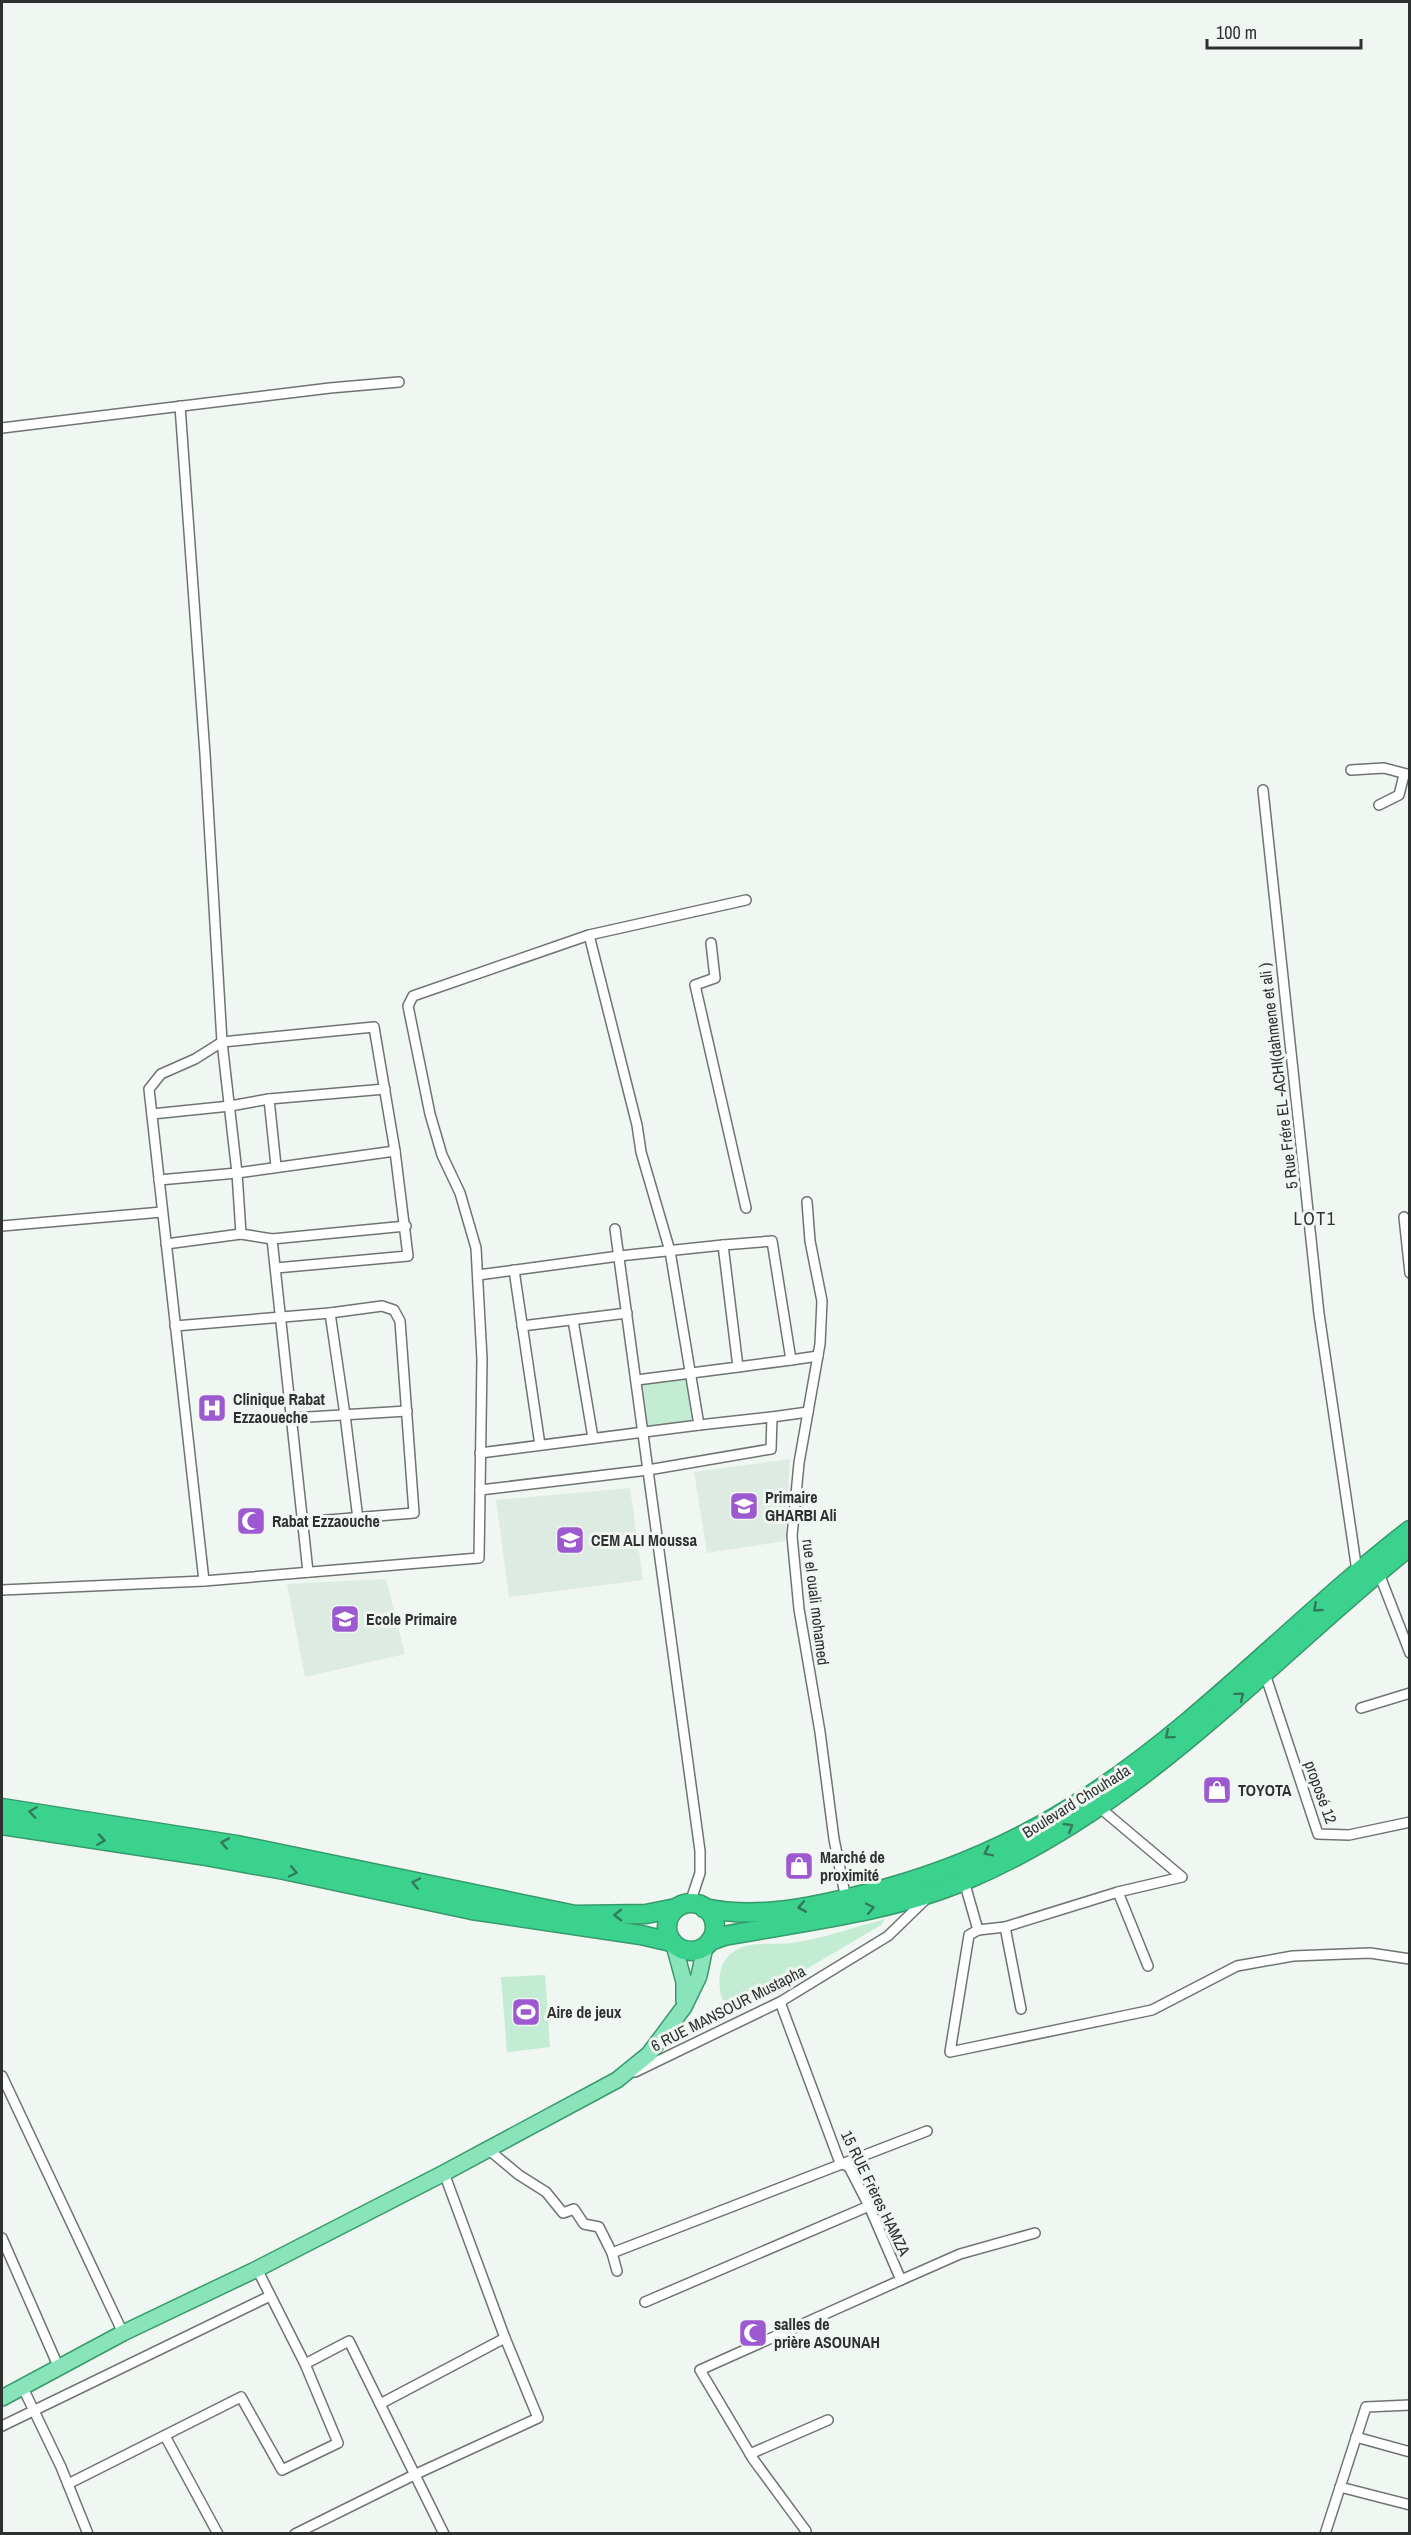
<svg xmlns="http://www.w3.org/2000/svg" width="1411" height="2535" font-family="'Archivo Narrow',sans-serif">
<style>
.built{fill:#ddebe2}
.green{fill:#c4ebd3}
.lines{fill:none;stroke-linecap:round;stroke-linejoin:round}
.street-casing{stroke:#6f7471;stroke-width:12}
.primary-casing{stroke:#369a6c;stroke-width:18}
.highway-casing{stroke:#369a6c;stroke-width:21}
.street{stroke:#fff;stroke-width:9}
.primary{stroke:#89e4bb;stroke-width:15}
.highway{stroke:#3ad28d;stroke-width:18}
.oneway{stroke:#34795a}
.labels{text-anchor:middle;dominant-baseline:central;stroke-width:6;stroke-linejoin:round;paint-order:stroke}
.street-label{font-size:16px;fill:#2f3130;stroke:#f0f6f2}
.poi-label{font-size:16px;font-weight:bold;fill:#2f3130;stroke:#f0f6f2;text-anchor:start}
.neighbourhood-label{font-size:18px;letter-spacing:1.5px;fill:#2f3130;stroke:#f0f6f2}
</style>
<rect width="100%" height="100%" fill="#f0f6f2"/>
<g class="built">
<path d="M790,1459L785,1541L707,1553L694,1472Z"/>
<path d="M630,1488L643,1580L509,1597L496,1500Z"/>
<path d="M386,1579L405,1654L305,1677L287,1584Z"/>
</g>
<g class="green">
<path d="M686,1376L695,1422L646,1428L640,1382Z"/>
<path d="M885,1919L881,1925L759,1997L734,2005L722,1999C717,1981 718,1961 736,1950C752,1941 774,1945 791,1943C822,1939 854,1927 885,1919Z"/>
<path d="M545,1975L550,2047L507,2052L501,1977Z"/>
</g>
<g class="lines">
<g class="street-casing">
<g id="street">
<path d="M180,406L205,754L222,1042L237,1173L241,1234"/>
<path d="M2,428L330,388L399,382"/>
<path d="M1351,770L1384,768L1410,775"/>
<path d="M1263,790L1319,1314L1357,1571"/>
<path d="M1379,805L1399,795L1404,775"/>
<path d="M711,943L715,978L695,985L746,1208"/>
<path d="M269,1099L276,1166"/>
<path d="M152,1114L230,1106L269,1099L385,1089"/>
<path d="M159,1180L237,1173L395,1151"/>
<path d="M807,1202L810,1241L822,1301L820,1344L799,1463L792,1536L799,1609L820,1732L834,1839L846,1899"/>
<path d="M1404,1217L1410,1273"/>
<path d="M2,1226L162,1212"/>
<path d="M615,1229L700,1851V1873L690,1903"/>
<path d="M272,1239L308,1572"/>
<path d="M166,1244L241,1234L272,1239L406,1226"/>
<path d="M723,1245L772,1241L791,1360L738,1367"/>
<path d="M514,1270L540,1445"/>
<path d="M478,1275L619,1256L723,1245L738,1367L637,1380"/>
<path d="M573,1320L593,1438"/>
<path d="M175,1326L330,1313L345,1415L358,1519"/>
<path d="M522,1326L627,1313"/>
<path d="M791,1360L818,1356"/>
<path d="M772,1417L808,1412"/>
<path d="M292,1418L407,1411"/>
<path d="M480,1453L699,1425L670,1251L641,1152L637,1125L589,935"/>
<path d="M480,1490L648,1470L771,1449L772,1417L699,1425"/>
<path d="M303,1522L414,1513L400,1321L394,1310L382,1306L330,1313"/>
<path d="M1378,1571L1410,1653"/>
<path d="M204,1581L149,1089L161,1074L195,1059L222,1042L374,1027L395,1151L408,1256L276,1268"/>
<path d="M2,1590L204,1581L479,1558L482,1359L476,1248L460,1193L442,1155L430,1114L408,1006L413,996L589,935L746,900"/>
<path d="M1265,1674L1318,1834L1349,1835L1410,1822"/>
<path d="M1361,1708L1410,1693"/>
<path d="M1099,1807L1182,1877L1118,1892"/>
<path d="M964,1881L978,1930L969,1935L950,2052L1152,2010L1237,1966L1293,1956L1370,1953L1410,1959"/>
<path d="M1005,1927L1021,2009"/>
<path d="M978,1930L1005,1927L1118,1892L1148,1966"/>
<path d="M780,2002L840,2163L849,2167L869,2206L901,2280L700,2370L753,2459L806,2531"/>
<path d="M635,2072L780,2002L888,1936L926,1899"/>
<path d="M2,2076L123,2333"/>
<path d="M489,2150L519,2175L546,2192L563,2213L574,2209L584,2224L599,2227L612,2253L617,2271"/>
<path d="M2,2238L59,2368"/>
<path d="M612,2253L927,2131"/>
<path d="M257,2269L305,2364L349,2341L444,2534"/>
<path d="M901,2280L960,2254L1035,2233"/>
<path d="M645,2302L869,2206"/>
<path d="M23,2388L61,2467L88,2534"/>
<path d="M380,2404L505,2338"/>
<path d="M2,2426L270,2296"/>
<path d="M165,2436L218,2534"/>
<path d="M1356,2437L1410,2452"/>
<path d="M750,2454L828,2420"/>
<path d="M68,2484L241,2397L282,2470L338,2443L305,2364"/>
<path d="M1340,2487L1410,2505"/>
<path d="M295,2534L414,2475L538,2418L505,2338L444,2173"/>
<path d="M1325,2534L1366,2407L1410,2405"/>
</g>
</g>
<g class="primary-casing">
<g id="primary">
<path d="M674,1945L684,1982V2001"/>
<path d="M2,2398L123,2333L257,2269L444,2173L617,2080L649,2054L684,2007L699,1976L705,1947"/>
</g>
</g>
<g class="highway-casing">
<g id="highway">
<path d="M2,1808L237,1845L575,1915L646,1914L676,1908"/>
<path d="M2,1825L200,1855L284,1870L472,1910L641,1935L671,1942"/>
<circle cx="691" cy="1927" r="24"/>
<path d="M704,1908C757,1919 810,1908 861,1895C943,1875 1018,1843 1089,1796C1204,1721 1301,1614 1410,1530"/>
<path d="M710,1941L724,1936C805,1921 891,1912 966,1880C1143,1805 1264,1664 1410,1546"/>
</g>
</g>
<use href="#street" class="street"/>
<use href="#primary" class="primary"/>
<use href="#highway" class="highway"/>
</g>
<defs><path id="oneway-chevron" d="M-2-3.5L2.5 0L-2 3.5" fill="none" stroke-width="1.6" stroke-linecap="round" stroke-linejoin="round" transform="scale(1.5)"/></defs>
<g class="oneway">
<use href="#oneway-chevron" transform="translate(1317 1608) rotate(139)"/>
<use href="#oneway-chevron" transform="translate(1240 1696) rotate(-40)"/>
<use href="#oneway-chevron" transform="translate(1169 1735) rotate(140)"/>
<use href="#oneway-chevron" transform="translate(33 1812) rotate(-172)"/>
<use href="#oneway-chevron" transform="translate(1069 1827) rotate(-31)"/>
<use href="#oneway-chevron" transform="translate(101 1840) rotate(9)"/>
<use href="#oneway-chevron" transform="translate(225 1843) rotate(-170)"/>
<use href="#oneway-chevron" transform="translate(988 1852) rotate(154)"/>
<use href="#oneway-chevron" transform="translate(293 1872) rotate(12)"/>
<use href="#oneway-chevron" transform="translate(416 1883) rotate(-168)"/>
<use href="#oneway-chevron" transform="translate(802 1907) rotate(170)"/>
<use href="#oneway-chevron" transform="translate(870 1908) rotate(-12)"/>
<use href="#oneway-chevron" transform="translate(618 1915) rotate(179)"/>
</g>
<defs>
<g id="hospital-square" transform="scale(1.5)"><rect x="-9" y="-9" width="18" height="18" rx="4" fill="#9d59cf" stroke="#f0f6f2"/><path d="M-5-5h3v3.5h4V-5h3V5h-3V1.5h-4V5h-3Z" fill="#fff"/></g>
<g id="school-square" transform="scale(1.5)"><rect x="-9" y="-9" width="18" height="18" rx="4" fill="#9d59cf" stroke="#f0f6f2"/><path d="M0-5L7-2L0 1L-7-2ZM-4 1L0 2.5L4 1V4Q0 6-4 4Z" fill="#fff"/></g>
<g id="mosque-square" transform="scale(1.5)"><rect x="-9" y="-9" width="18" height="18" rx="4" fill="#9d59cf" stroke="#f0f6f2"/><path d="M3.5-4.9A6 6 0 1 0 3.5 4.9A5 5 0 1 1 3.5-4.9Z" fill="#fff"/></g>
<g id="shop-square" transform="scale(1.5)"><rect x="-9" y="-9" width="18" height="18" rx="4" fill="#9d59cf" stroke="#f0f6f2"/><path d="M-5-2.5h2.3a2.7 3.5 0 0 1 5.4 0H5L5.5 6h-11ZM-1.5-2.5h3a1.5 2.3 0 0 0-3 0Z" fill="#fff"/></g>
<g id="stadium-square" transform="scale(1.5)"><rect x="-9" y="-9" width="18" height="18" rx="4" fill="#9d59cf" stroke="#f0f6f2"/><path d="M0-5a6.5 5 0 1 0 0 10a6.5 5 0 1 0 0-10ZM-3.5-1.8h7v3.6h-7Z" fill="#fff"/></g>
</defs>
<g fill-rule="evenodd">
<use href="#hospital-square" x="212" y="1408"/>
<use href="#school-square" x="744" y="1506"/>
<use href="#mosque-square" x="251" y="1521"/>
<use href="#school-square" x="570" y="1540"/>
<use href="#school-square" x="345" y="1619"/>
<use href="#shop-square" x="1217" y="1790"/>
<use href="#shop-square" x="799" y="1866"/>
<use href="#stadium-square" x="526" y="2012"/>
<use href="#mosque-square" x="753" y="2333"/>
</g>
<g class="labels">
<g class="street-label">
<text transform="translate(1278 1076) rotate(-97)">5 Rue Frére EL -ACHI(dahmene et ali )</text>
<text transform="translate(816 1602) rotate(83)">rue el ouali mohamed</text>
<text transform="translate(1321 1792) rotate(70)">proposé 12</text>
<text transform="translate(1076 1801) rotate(-32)">Boulevard Chouhada</text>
<text transform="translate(728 2008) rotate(-27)">6 RUE MANSOUR Mustapha</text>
<text transform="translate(876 2193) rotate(64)">15 RUE Frères HAMZA</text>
</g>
<g class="poi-label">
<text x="233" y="1399">Clinique Rabat<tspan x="233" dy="18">Ezzaoueche</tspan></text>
<text x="765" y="1497">Primaire<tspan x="765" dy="18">GHARBI Ali</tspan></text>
<text x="272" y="1521">Rabat Ezzaouche</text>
<text x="591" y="1540">CEM ALI Moussa</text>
<text x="366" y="1619">Ecole Primaire</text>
<text x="1238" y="1790">TOYOTA</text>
<text x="820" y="1857">Marché de<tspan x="820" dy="18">proximité</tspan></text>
<text x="547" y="2012">Aire de jeux</text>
<text x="774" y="2324">salles de<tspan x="774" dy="18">prière ASOUNAH</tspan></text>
</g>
<g class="neighbourhood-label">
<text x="1315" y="1218">LOT1</text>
</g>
</g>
<rect width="1411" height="2535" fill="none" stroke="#2f3130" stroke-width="6"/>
<path d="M1207 39v9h154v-9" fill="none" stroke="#2f3130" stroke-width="3"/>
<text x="1216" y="39" font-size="18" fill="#2f3130" stroke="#f0f6f2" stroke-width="4.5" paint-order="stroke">100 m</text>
</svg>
